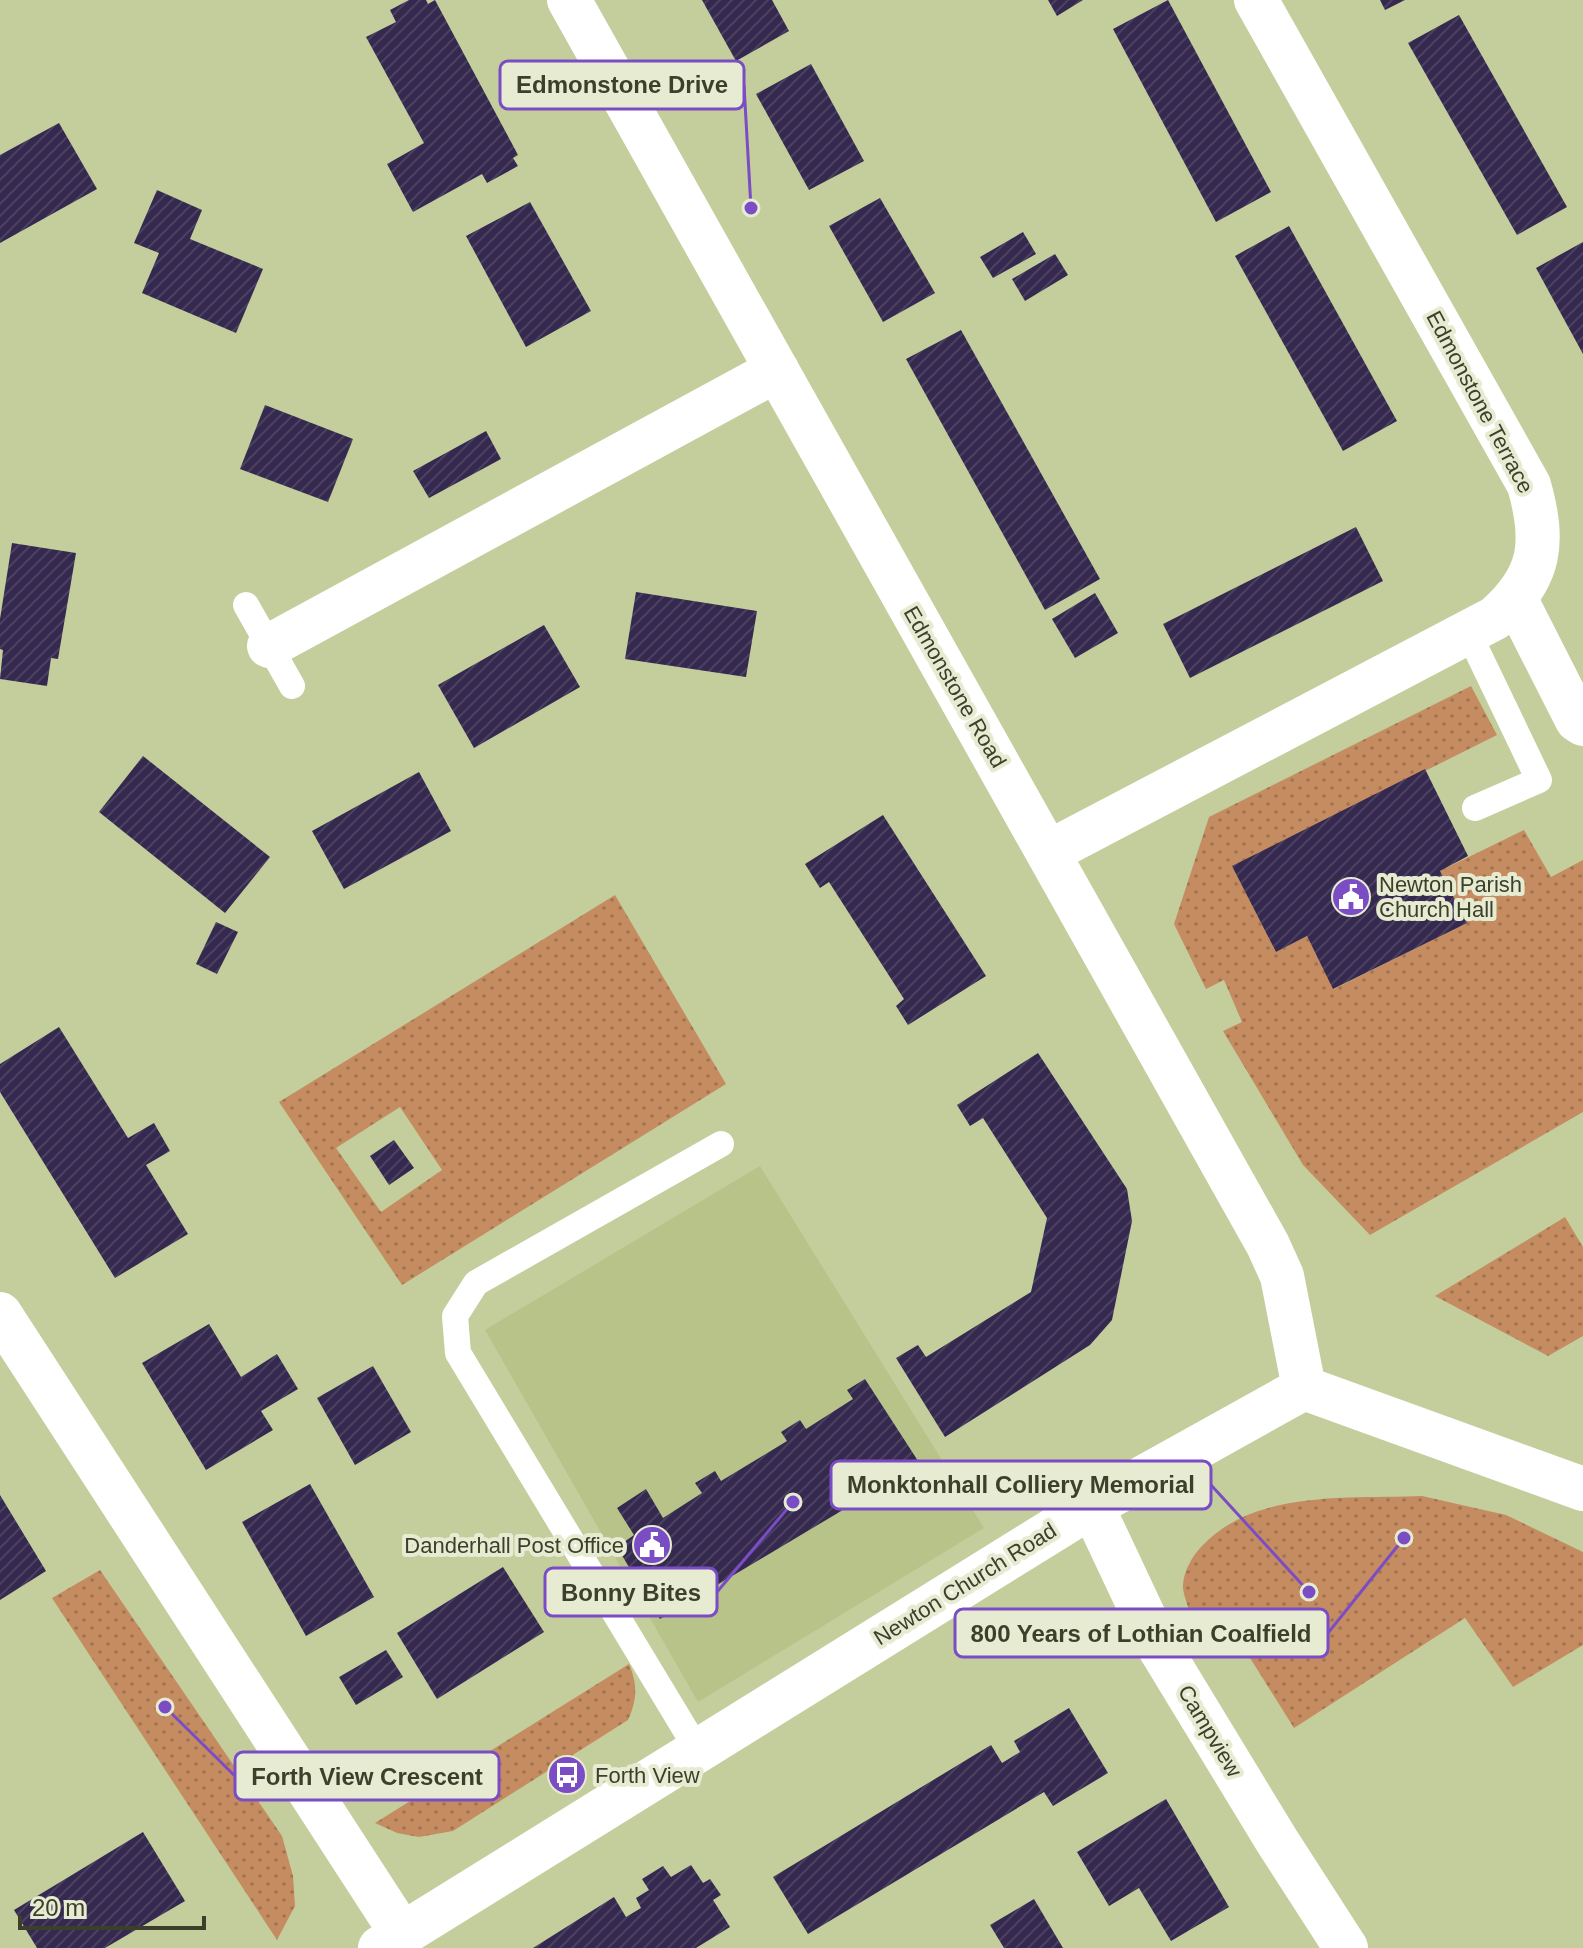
<svg xmlns="http://www.w3.org/2000/svg" width="1583" height="1948" font-family="Arial,sans-serif">
<style>
.built{fill:#b8c38a}
.grass{fill:url(#grass-dots);fill-rule:evenodd}
.building{fill:url(#building-hatch)}
.lines{fill:none;stroke-linecap:round;stroke-linejoin:round}
.service{stroke:#fff;stroke-width:26}
.minor{stroke:#fff;stroke-width:44}
.tertiary{stroke:#fff;stroke-width:44}
.labels{text-anchor:middle;dominant-baseline:central;stroke-width:8;stroke-linejoin:round;paint-order:stroke}
.street-label{font-size:22px;fill:#3c402b;stroke:#e6ebd2}
.poi-label{font-size:22px;fill:#3c402b;stroke:#e6ebd2;text-anchor:start}
.leader{fill:none;stroke:#7a4dc5;stroke-width:3}
.callout-dot{fill:#7a4dc5;stroke:#e6ebd2;stroke-width:3}
.callout{fill:#e6ebd2;stroke:#7a4dc5;stroke-width:3}
.callout-label{font-size:24px;text-anchor:middle;font-weight:bold;fill:#3c402b}
</style>
<defs>
<pattern id="grass-dots" width="8" height="8" patternUnits="userSpaceOnUse" patternTransform="scale(2)"><rect width="8" height="8" fill="#c58c61"/><path d="M2 2h.1M6 6h.1" fill="none" stroke="#a17450" stroke-width="1.8" stroke-linecap="round"/></pattern>
<pattern id="building-hatch" width="6" height="6" patternUnits="userSpaceOnUse" patternTransform="scale(2)"><rect width="6" height="6" fill="#35294f"/><path d="M-1 1l2-2M0 6l6-6M5 7l2-2" fill="none" stroke="#4a4160"/></pattern>
</defs>
<rect width="100%" height="100%" fill="#c4ce9c"/>
<path class="built" d="M760,1166L984,1528L698,1702L485,1330Z"/>
<g class="grass">
<path d="M1471,686L1497,735L1233,867L1276,952L1307,936L1334,989L1466,923L1440,871L1524,830L1551,877L1583,860V1112L1370,1235L1303,1165L1223,1031L1242,1022L1224,980L1206,989L1174,924L1209,817Z"/>
<path d="M615,895L726,1084L402,1285L279,1102ZM400,1107L442,1170L381,1212L336,1148Z"/>
<path d="M1565,1217L1583,1247V1336L1548,1356L1435,1296Z"/>
<path d="M1422,1496L1506,1515L1583,1552V1645L1513,1687L1465,1618L1294,1728L1235,1634L1190,1613C1188,1605 1182,1592 1183,1584C1184,1570 1193,1555 1202,1546C1255,1489 1351,1499 1422,1496Z"/>
<path d="M100,1570L282,1836L293,1876L295,1906L277,1940L52,1598Z"/>
<path d="M629,1664C638,1686 637,1699 628,1720L453,1831L419,1837L397,1833L375,1823Z"/>
</g>
<g class="building">
<path d="M409,0H426L428,4L435,0L518,155L513,158L518,166L487,183L482,174L413,212L387,164L424,143L366,37L396,22L390,10Z"/>
<path d="M702,0H772L789,31L736,61Z"/>
<path d="M1048,0H1083L1057,16Z"/>
<path d="M1168,0L1271,192L1216,222L1113,29Z"/>
<path d="M1380,0H1405L1385,10Z"/>
<path d="M1459,15L1567,207L1517,235L1408,43Z"/>
<path d="M811,64L864,161L809,190L756,94Z"/>
<path d="M59,123L97,189L0,243V155Z"/>
<path d="M157,190L202,210L190,239L263,269L236,333L142,293L159,253L134,243Z"/>
<path d="M880,198L935,293L883,322L829,226Z"/>
<path d="M530,202L591,311L526,347L466,236Z"/>
<path d="M1289,226L1397,421L1343,451L1235,256Z"/>
<path d="M1023,232L1036,254L993,278L980,257Z"/>
<path d="M1583,242V354L1536,268Z"/>
<path d="M1055,254L1068,275L1025,301L1012,279Z"/>
<path d="M961,330L1100,579L1045,610L906,359Z"/>
<path d="M265,405L353,439L328,502L240,469Z"/>
<path d="M486,431L501,459L429,498L413,471Z"/>
<path d="M1356,527L1383,581L1190,678L1163,624Z"/>
<path d="M12,543L76,553L58,659L51,658L47,686L0,679L3,650L0,649V619Z"/>
<path d="M636,592L757,611L746,677L625,659Z"/>
<path d="M1095,593L1118,633L1075,658L1052,619Z"/>
<path d="M544,625L580,687L474,748L438,685Z"/>
<path d="M143,756L270,857L225,913L99,812Z"/>
<path d="M1425,769L1468,856L1440,871L1467,923L1333,989L1307,936L1276,952L1232,866Z"/>
<path d="M419,772L451,831L344,889L312,831Z"/>
<path d="M883,815L986,976L908,1025L896,1006L904,999L829,882L820,888L805,864Z"/>
<path d="M216,922L238,932L217,974L196,964Z"/>
<path d="M59,1027L128,1138L154,1123L170,1151L146,1165L188,1234L115,1278L0,1092V1064Z"/>
<path d="M1038,1053L1127,1189L1132,1221L1112,1320L1090,1345L945,1437L896,1358L918,1345L926,1357L1031,1292L1047,1218L983,1118L970,1126L957,1105Z"/>
<path d="M394,1140L414,1168L389,1185L370,1156Z"/>
<path d="M209,1324L241,1377L277,1354L298,1389L261,1411L273,1430L206,1470L142,1363Z"/>
<path d="M373,1366L411,1432L355,1465L317,1398Z"/>
<path d="M865,1379L920,1464L660,1619L617,1547L634,1535L617,1508L646,1489L663,1518L702,1493L695,1483L715,1471L721,1481L787,1441L781,1432L800,1420L806,1429L853,1399L847,1390Z"/>
<path d="M310,1484L374,1597L306,1636L242,1522Z"/>
<path d="M0,1495L46,1571L0,1600Z"/>
<path d="M503,1567L544,1632L437,1699L397,1633Z"/>
<path d="M386,1650L403,1677L356,1705L339,1677Z"/>
<path d="M1069,1708L1108,1773L1053,1806L1044,1792L808,1934L773,1877L991,1745L1002,1763L1020,1752L1014,1741Z"/>
<path d="M1166,1799L1229,1907L1171,1941L1139,1888L1109,1906L1077,1852Z"/>
<path d="M143,1832L185,1901L105,1948H37L14,1910Z"/>
<path d="M691,1865L703,1883L710,1879L721,1895L713,1900L730,1927L696,1948H533L614,1897L626,1917L641,1908L636,1898L649,1890L642,1879L663,1866L671,1877Z"/>
<path d="M1034,1899L1063,1948H1004L990,1925Z"/>
</g>
<g class="lines">
<g class="service">
<path d="M246,605L292,686"/>
<path d="M1468,632L1539,780L1475,808"/>
<path d="M697,1749L458,1353L455,1316L476,1283L721,1144"/>
</g>
<g class="minor">
<path d="M1516,600L1577,720L1583,724"/>
<path d="M269,646L777,370"/>
<path d="M1049,852L1495,618C1542,577 1545,542 1529,485L1256,0"/>
<path d="M0,1314L402,1934"/>
<path d="M1092,1506L1156,1642L1277,1841L1346,1948"/>
</g>
<g class="tertiary">
<path d="M569,0L1268,1245L1282,1276L1304,1388"/>
<path d="M380,1948L1092,1506L1304,1388L1583,1489"/>
</g>
</g>
<defs>
<g id="civic-disc" transform="scale(2)"><circle r="9.5" fill="#7a4dc5" stroke="#e6ebd2"/><path d="M-.6-6.5H3V-4.5H.6V-3L4-1V1h2V6H-6V1h2V-1L-.6-3ZM-1.2 2.5V6h2.4V2.5Z" fill="#fff"/></g>
<g id="bus-disc" transform="scale(2)"><circle r="9.5" fill="#7a4dc5" stroke="#e6ebd2"/><path d="M-5-6H5V4H4V6H2V4H-2V6H-4V4H-5ZM-3.5-4V0h7V-4ZM-3.5 1.2v1.5H-2V1.2ZM2 1.2v1.5H3.5V1.2Z" fill="#fff"/></g>
</defs>
<g fill-rule="evenodd">
<use href="#civic-disc" x="1351" y="897"/>
<use href="#civic-disc" x="652" y="1545"/>
<use href="#bus-disc" x="567" y="1775"/>
</g>
<g class="labels">
<g class="street-label">
<text transform="translate(1480 402) rotate(62)">Edmonstone Terrace</text>
<text transform="translate(955 687) rotate(60)">Edmonstone Road</text>
<text transform="translate(965 1584) rotate(-32)">Newton Church Road</text>
<text transform="translate(1210 1731) rotate(59)">Campview</text>
</g>
<g class="poi-label">
<text x="1379" y="884">Newton Parish<tspan x="1379" dy="25">Church Hall</tspan></text>
<text x="624" y="1545" text-anchor="end">Danderhall Post Office</text>
<text x="595" y="1775">Forth View</text>
</g>
</g>
<path class="leader" d="M751 208L744 85M1309 1592L1211 1485M793 1502L717 1592M1404 1538L1328 1633M165 1707L235 1776"/>
<g class="callout-dot">
<circle cx="751" cy="208" r="8"/>
<circle cx="1309" cy="1592" r="8"/>
<circle cx="793" cy="1502" r="8"/>
<circle cx="1404" cy="1538" r="8"/>
<circle cx="165" cy="1707" r="8"/>
</g>
<g class="callout">
<rect x="500" y="61" width="244" height="48" rx="8"/>
<rect x="831" y="1461" width="380" height="48" rx="8"/>
<rect x="545" y="1568" width="172" height="48" rx="8"/>
<rect x="955" y="1609" width="373" height="48" rx="8"/>
<rect x="235" y="1752" width="264" height="48" rx="8"/>
</g>
<g class="callout-label">
<text x="622" y="93">Edmonstone Drive</text>
<text x="1021" y="1493">Monktonhall Colliery Memorial</text>
<text x="631" y="1601">Bonny Bites</text>
<text x="1141" y="1642">800 Years of Lothian Coalfield</text>
<text x="367" y="1785">Forth View Crescent</text>
</g>
<path d="M20 1916v12h184v-12" fill="none" stroke="#3c402b" stroke-width="4"/>
<text x="32" y="1916" font-size="24" fill="#3c402b" stroke="#e6ebd2" stroke-width="6" paint-order="stroke">20 m</text>
</svg>
